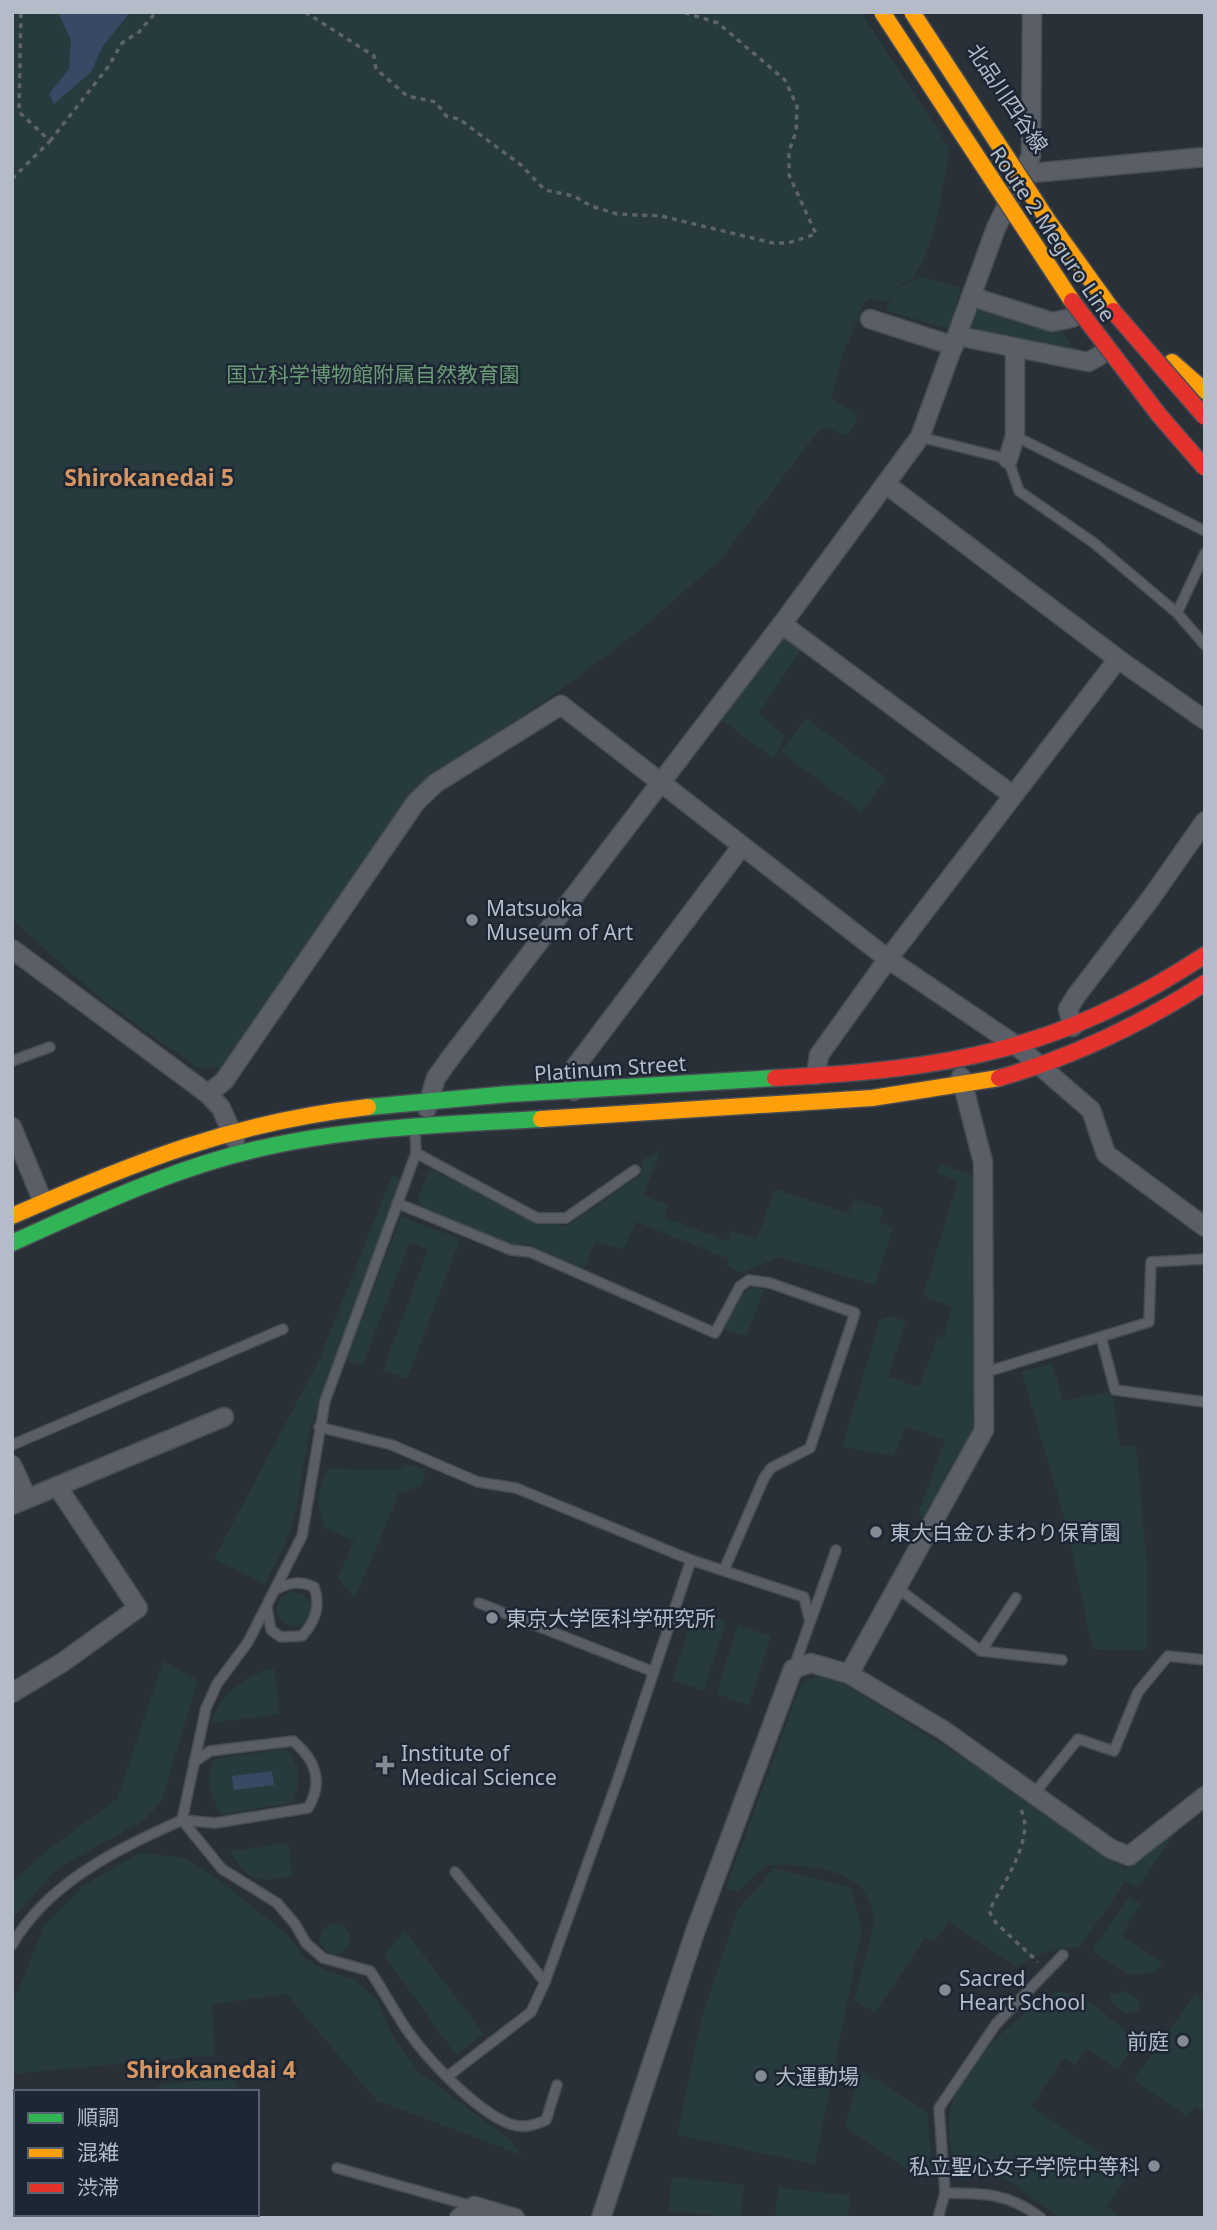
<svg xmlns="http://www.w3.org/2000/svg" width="1217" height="2230" font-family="'Noto Sans','Noto Sans JP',sans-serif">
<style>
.green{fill:#273a3e}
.water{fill:#384963}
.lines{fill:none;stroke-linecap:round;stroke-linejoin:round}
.lane-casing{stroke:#484c53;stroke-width:12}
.street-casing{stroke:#484c53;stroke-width:21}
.fast-casing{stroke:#484c53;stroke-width:19}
.slow-casing{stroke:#484c53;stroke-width:19}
.jam-casing{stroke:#484c53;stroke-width:19}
.path{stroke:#5d636a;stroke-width:3.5;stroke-dasharray:5 5;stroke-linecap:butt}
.lane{stroke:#5a5e66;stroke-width:9}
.street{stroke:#5a5e66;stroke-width:18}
.fast{stroke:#30b455;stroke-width:16}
.slow{stroke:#ff9f0a;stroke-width:16}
.jam{stroke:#e5322d;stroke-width:16}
.slow-bridge-casing{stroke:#474c53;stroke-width:19;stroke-linecap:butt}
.jam-bridge-casing{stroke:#474c53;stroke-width:19;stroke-linecap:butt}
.slow-bridge{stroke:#ff9f0a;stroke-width:16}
.jam-bridge{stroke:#e5322d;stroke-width:16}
.poi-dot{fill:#848b96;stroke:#1d2633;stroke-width:2.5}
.labels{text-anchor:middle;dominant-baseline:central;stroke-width:5;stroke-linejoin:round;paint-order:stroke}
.street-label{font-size:21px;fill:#b4bcc9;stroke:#1d2633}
.park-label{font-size:21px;fill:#6b9a76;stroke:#1d2633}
.poi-label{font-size:21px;fill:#b4bcc9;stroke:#1d2633;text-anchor:start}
.neighbourhood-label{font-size:23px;font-weight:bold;fill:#d59563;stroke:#1d2633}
</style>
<rect width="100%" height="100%" fill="#2a3038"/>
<g class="green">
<path d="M12,12H861L950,149C942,187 936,245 914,276C911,281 899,285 892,290L920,277L961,288L949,329L887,311L891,295L888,302L870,299L865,302L842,356L831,399L859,415L847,436L828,428L818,431L721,559L640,630L559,691L415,789L228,1068L197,1067L102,1000L12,920Z"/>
<path d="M977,310L1062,331L1076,353L970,332Z"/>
<path d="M784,635L802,648L759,713L785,737L773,759L722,720Z"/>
<path d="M806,718L887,778L861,812L781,752Z"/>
<path d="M661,1151L643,1195L668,1205L664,1217L726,1241L731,1231L757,1239L775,1189L848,1213L854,1199L884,1209L879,1223L893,1227L875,1285L779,1257L741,1273L727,1266L729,1259L636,1222L623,1250L595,1241L584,1269L528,1244L513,1245L421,1207L418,1198L430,1169L535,1221L567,1226L640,1175L642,1160Z"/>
<path d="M940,1164L972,1175L979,1409L976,1435L927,1519L918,1513L945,1440L906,1426L894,1456L842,1447L880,1320L890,1316L906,1321L888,1377L919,1387L938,1336L943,1337L952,1307L923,1296L958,1181L937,1173Z"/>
<path d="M392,1176L401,1179L310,1429L295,1515L284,1547L265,1584L214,1559L319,1360Z"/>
<path d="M401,1217L460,1239L407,1379L383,1370L428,1250L410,1242L362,1366L346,1360Z"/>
<path d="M752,1287L764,1290L746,1336L724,1329L741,1295Z"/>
<path d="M1052,1363L1063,1401L1107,1392L1113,1397L1120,1447L1136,1445L1147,1565V1650L1093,1649L1066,1525L1022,1372Z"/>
<path d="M405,1465L426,1469L421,1486L399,1493L355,1598L338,1578L354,1541L324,1527C316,1505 316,1488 329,1469L398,1470Z"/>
<circle cx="294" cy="1609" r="17"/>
<path d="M694,1611L726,1621L704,1691L672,1680Z"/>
<path d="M738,1625L771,1636L749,1705L716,1694Z"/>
<path d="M163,1661L198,1680L162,1800L146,1819L58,1868L12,1919V1882L53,1846L117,1799Z"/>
<path d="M274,1668L280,1714L211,1723C220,1692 245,1677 274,1668Z"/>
<path d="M819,1675L846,1685L972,1763L1125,1869L1179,1827L1138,1888L1125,1882L1081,1946L1043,1953L1016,1967L949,1922L934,1942L925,1937L875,2012L854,2000C858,1981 875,1931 873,1915C867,1865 804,1865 766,1865L737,1892L726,1888L801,1684Z"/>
<path d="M286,1749C301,1766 300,1782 293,1803L222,1814C209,1796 204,1779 214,1759Z"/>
<path d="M288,1843L292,1876C258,1883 247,1882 230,1851Z"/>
<path d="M139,1853L186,1858L222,1882L287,1935L305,1958L324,1970L354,1979L376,1999L394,2038L419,2072L511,2140L522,2155L376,2100L287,1994L212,2004L215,2055L12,2074V2006L44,1926L84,1885Z"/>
<path d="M774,1868L851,1888L862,1929L815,2164L677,2135L702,2016L738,1909Z"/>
<path d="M1129,1897L1141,1904L1121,1935L1163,1963L1154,1973L1129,1975L1092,1950Z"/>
<circle cx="335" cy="1939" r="15"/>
<path d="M405,1931L484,2034L456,2055L384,1955Z"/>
<path d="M1124,1991L1139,1999L1140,2010L1125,2014L1111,2002L1110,1996Z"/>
<path d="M1055,1992C1090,1992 1111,2021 1137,2041L1118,2069L1086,2048L1075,2065L1063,2058L1031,2106L1130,2172L1107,2207L1122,2218H1060L1006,2179L984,2177L957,2181C954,2160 946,2132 950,2111C959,2067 1018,2014 1055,1992Z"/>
<path d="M1195,1995L1205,2002V2112L1195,2106L1187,2116L1133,2080Z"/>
<path d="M859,2069L928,2113L932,2176L919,2178L846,2127Z"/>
<path d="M235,2076L237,2092H158V2085Z"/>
<path d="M672,2177L744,2185L740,2218L669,2211Z"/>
<path d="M778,2188L850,2195L848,2218H775Z"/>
</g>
<g class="water">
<path d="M58,12H130L103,46L91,72L54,104L49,94L69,69L71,40Z"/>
<path d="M272,1771L274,1785L234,1790L232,1776Z"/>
</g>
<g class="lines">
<g class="lane-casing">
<g id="lane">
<path d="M1015,436L1205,531"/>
<path d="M920,437L1008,459L1019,491L1094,543L1177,613L1205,645"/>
<path d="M1177,613L1205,553"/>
<path d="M12,1061L50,1047"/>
<path d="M416,1153L537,1218H566L635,1170"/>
<path d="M397,1203L511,1250L530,1252L715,1333L740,1286L749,1280L770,1283L855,1313L810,1448L771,1468L764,1478L724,1570"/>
<path d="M1101,1337L1115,1390L1205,1402"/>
<path d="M986,1372L1149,1322L1151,1262L1205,1259"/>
<path d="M319,1427L392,1445L478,1482L516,1488L691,1560L804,1597L810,1622L794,1667"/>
<path d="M12,1445L283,1329"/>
<path d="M896,1587L981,1651L1062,1660"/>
<path d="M479,1603L654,1672"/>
<path d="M267,1608L271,1630L281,1637L302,1636C315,1622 321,1605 314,1587C300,1581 291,1582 277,1589"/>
<path d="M811,1620L836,1550"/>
<path d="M981,1651L1016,1598"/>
<path d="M1033,1795L1078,1739L1114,1751L1138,1692L1168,1656L1205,1660"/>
<path d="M182,1820L222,1869L277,1903L295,1924L306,1943L323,1958L370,1971C383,1990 394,2011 407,2030C428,2060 476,2111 510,2124C524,2129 534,2125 546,2120L557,2085"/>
<path d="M182,1820L215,1823L308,1808C324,1782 315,1759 293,1741L210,1751L194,1762"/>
<path d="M455,1872L545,1982"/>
<path d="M12,1945C48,1882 118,1849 182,1820L206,1708L217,1684L248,1642L302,1536L325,1401L416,1153L415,1131"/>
<path d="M448,2076L531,2012L545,1982L620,1773L691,1560"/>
<path d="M337,2168L472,2206"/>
<path d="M945,2193C983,2193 1009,2193 1041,2218"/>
<path d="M938,2218L945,2193L939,2108L996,2024L1063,1955"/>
</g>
</g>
<g class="street-casing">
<g id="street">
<path d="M1032,173L1205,157"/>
<path d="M973,297L1052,322L1072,318"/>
<path d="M870,319L954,346"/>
<path d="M958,336L1088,362L1099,356"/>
<path d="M1008,459L1015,436V348"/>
<path d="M887,485L1118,659"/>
<path d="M782,624L1011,794"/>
<path d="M12,949L208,1094L221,1108L235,1140"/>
<path d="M1073,1027L1068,1009L1076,996L1151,898L1205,821"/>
<path d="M816,1075L819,1055L888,959L1118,659L1205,720"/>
<path d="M574,1091L572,1071L742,846"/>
<path d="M208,1094L224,1081L416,802L436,783L561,705L888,959L1017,1046L1091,1110L1106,1154L1205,1227"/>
<path d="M427,1108L436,1078L448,1061L782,624L920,437L996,228L1031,156L1032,12"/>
<path d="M12,1127L43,1202"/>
<path d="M12,1465L27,1498"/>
<path d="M12,1505L224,1417"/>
<path d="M849,1674L943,1730L1111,1849L1129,1856L1205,1796"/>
<path d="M12,1693L63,1662L138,1608L57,1486"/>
<path d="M459,2218L474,2206L515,2218"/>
<path d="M601,2218L695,1932L793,1669L811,1663L849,1674L984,1430L983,1162L961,1077"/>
</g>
</g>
<g class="fast-casing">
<g id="fast">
<path d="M368,1107L509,1094L775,1078"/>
<path d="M12,1243C96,1205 180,1165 271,1146C359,1127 451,1124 541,1119"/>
</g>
</g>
<g class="slow-casing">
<g id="slow">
<path d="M1172,362L1205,391"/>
<path d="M541,1119L872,1098L999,1078"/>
<path d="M12,1216C135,1162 233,1122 368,1107"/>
</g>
</g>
<g class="jam-casing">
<g id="jam">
<path d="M775,1078C947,1069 1058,1052 1205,955"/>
<path d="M999,1078C1073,1057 1140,1025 1205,983"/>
</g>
</g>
<g class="path">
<path d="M305,12L374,56L376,69L407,96L436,102L446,116L459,119L521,165L545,190L574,196L591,206L617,214L661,216L773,243H788L816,234L789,175V151L796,132L797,106L785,80L718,23L683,12"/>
<path d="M50,141L108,67L122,43L139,32L156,12"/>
<path d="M12,179L50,141L19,112L21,12"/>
<path d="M1021,1810C1036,1838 1002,1885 989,1911L996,1923L1038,1962"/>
</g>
<use href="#lane" class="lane"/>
<use href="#street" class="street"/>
<use href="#fast" class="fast"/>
<use href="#slow" class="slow"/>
<use href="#jam" class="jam"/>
<g class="slow-bridge-casing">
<g id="slow-bridge">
<path d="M882,12L1072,301"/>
<path d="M912,12L1049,222L1113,311"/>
</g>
</g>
<g class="jam-bridge-casing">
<g id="jam-bridge">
<path d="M1072,301L1159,415L1205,468"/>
<path d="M1113,311L1205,417"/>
</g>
</g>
<use href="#slow-bridge" class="slow-bridge"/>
<use href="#jam-bridge" class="jam-bridge"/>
</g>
<g class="poi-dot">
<circle cx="472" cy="920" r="7"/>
<circle cx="876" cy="1532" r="7"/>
<circle cx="492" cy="1618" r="7"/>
<path d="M381.5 1754.5h7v7h7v7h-7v7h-7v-7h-7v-7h7z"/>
<circle cx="945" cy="1990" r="7"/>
<circle cx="1183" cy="2041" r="7"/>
<circle cx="761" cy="2076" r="7"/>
<circle cx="1154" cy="2166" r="7"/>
</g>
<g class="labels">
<g class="street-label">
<text transform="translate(1008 98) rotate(56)">北品川四谷線</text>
<text transform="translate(1053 234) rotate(56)">Route 2 Meguro Line</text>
<text transform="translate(610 1068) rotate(-4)">Platinum Street</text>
</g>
<g class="park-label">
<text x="373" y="374">国立科学博物館附属自然教育園</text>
</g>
<g class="poi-label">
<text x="486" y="908">Matsuoka<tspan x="486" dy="24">Museum of Art</tspan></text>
<text x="890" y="1532">東大白金ひまわり保育園</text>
<text x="506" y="1618">東京大学医科学研究所</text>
<text x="401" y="1753">Institute of<tspan x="401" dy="24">Medical Science</tspan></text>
<text x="959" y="1978">Sacred<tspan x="959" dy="24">Heart School</tspan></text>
<text x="1169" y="2041" text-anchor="end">前庭</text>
<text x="775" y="2076">大運動場</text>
<text x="1140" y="2166" text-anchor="end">私立聖心女子学院中等科</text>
</g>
<g class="neighbourhood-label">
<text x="149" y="477">Shirokanedai 5</text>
<text x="211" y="2069">Shirokanedai 4</text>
</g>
</g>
<rect width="1217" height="2230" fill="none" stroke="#b4bcc9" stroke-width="28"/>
<rect x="14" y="2090" width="245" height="126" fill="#1d2633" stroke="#59626f" stroke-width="2"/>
<rect x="28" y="2113" width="35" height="10" fill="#30b455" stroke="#59626f" stroke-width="2"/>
<text x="77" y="2125" font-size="21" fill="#b4bcc9">順調</text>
<rect x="28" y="2148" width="35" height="10" fill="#ff9f0a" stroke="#59626f" stroke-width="2"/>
<text x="77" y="2160" font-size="21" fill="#b4bcc9">混雑</text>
<rect x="28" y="2183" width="35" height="10" fill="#e5322d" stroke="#59626f" stroke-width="2"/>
<text x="77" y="2195" font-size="21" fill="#b4bcc9">渋滞</text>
</svg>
